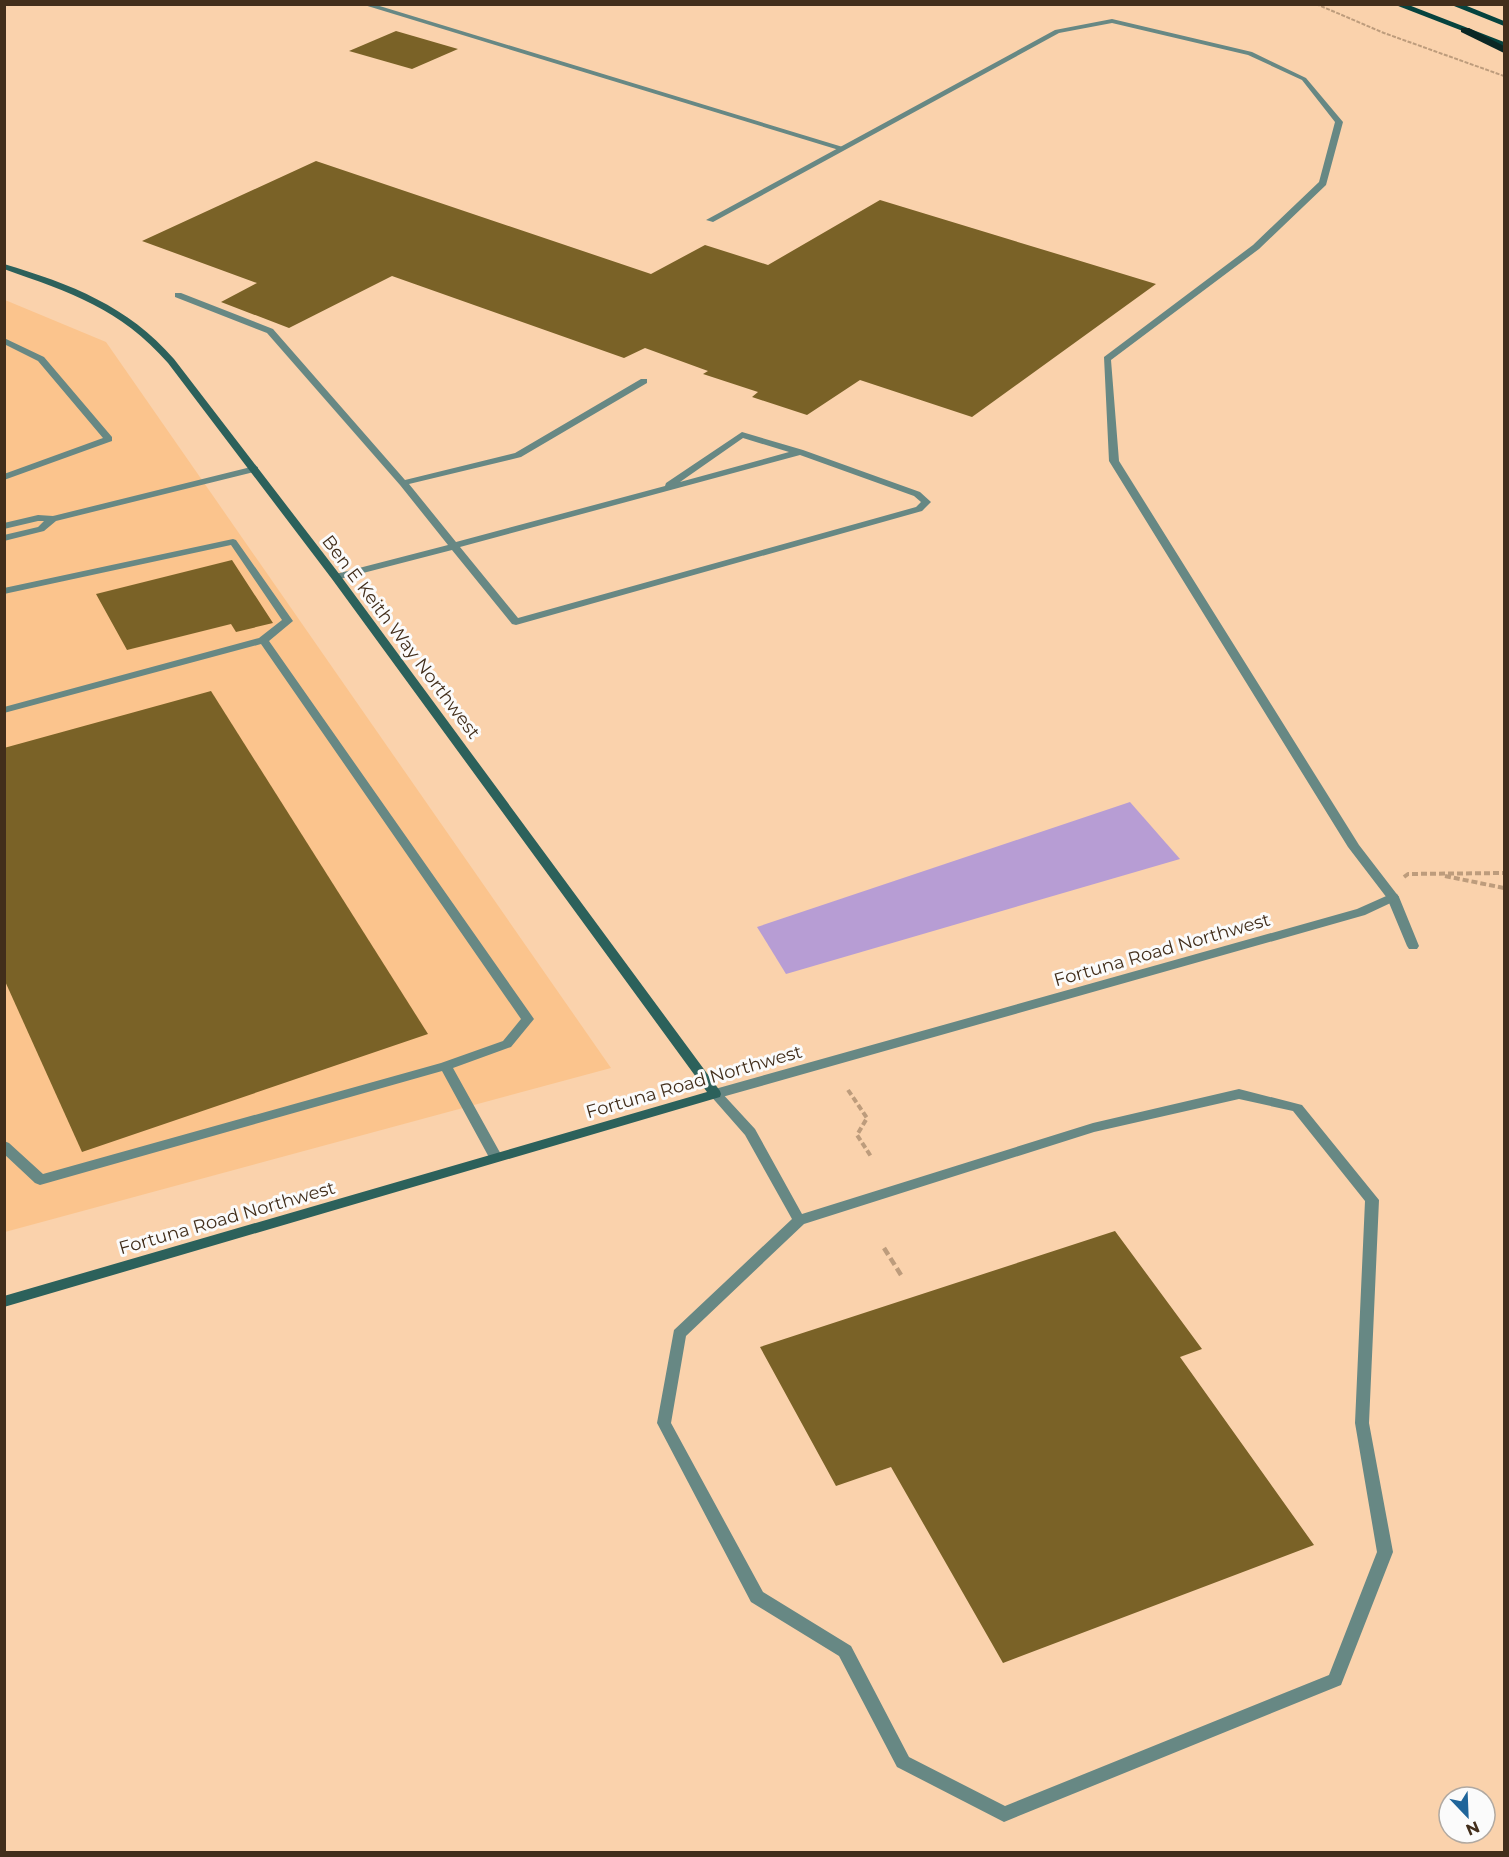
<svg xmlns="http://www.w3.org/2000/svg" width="1509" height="1857" font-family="Montserrat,sans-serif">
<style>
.built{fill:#fbc48d}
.water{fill:#b79dd4}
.building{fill:#7a6227}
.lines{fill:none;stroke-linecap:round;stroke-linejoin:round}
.path-far2{stroke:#bd9c7c;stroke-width:2;stroke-dasharray:4 1.5;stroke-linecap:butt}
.path-far1{stroke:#bd9c7c;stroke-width:4;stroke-dasharray:6 3;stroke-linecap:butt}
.path{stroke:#bd9c7c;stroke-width:4.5;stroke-dasharray:8 4;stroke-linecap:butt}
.lane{fill:#678884;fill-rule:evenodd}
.street{fill:#678884;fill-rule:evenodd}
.secondary{fill:#2c615b;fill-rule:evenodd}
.primary{fill:#06433e;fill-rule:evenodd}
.highway{fill:#0b2724;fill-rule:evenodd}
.labels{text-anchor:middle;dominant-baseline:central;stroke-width:6;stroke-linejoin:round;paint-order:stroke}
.street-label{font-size:18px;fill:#422e1b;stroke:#fbfbfb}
</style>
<rect width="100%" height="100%" fill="#fad2ac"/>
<path class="built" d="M5,300L106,342L611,1068L5,1232Z"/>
<path class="water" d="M1130,802L1180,859L786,974L757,927Z"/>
<g class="building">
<path d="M396,31L458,49L412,69L349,51Z"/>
<path d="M316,161L651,274L705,245L768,265L880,200L1156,284L972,417L860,380L807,415L752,397L758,392L703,374L708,371L645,348L624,358L392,276L289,328L221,302L257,283L142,241Z"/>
<path d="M232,560L273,623L236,632L231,624L127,650L96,594Z"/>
<path d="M211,691L428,1034L82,1152L4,979V748Z"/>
<path d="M1115,1231L1202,1349L1180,1357L1314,1545L1003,1663L891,1467L836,1486L760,1347Z"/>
</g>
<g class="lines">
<path class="path-far2" d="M1316,4L1384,33L1504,76"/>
<g class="path-far1">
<path d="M1445,876L1504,888"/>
<path d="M1404,877L1408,874L1504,873"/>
<path d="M848,1090L867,1118L857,1135L872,1158"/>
</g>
<path class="path" d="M884,1248L901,1275"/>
<g class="lane">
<path d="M1112,19L1252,52L1306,78L1343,122L1326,185L1259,249L1111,360L1119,461L1359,845L1399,897L1419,946L1417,949H1409L1407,946L1387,898L1348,847L1109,461L1104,357L1253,245L1319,182L1335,122L1302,80L1248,55L1112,23L1059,33L713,222L706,220L1055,30Z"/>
<path d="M175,293H181L273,329L405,480L515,453L641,379H647V383L521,457L409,484L456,542L665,486L666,483L742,432L803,450L920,492L931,502L922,511L516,625L512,624L452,550L336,580L332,579V575L448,545L400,485L267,333L175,297ZM743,438L789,452L680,482ZM800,455L914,496L921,502L916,507L518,618L460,547Z"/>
<path d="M4,338L44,357L112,437V441L4,480V474L103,438L38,361L4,344Z"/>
<path d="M255,466L258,467V471L56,521L44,531L4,541V535L38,527L44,521H38L4,529V523L38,515L53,516Z"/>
<path d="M233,539L236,540L293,621L269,641L534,1019L511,1047L453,1068L503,1158L501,1161H491L442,1071L40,1185L35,1183L4,1154V1141L9,1143L43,1174L441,1063L503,1041L521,1019L261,644L4,713V707L259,638L282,620L231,545L4,594V588Z"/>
<path d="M715,1089L720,1091L755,1129L802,1214L1093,1123L1239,1089L1302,1105L1379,1200L1369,1423L1393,1552L1341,1685L1004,1822L897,1767L839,1656L751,1602L657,1423L674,1330L792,1219L745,1135L709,1094L710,1091ZM1239,1099L1293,1111L1365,1201L1355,1423L1377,1552L1329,1675L1005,1806L909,1757L851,1646L763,1592L671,1423L686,1336L804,1224L1094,1132Z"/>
</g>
<g class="street">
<path d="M361,4H373L846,148L839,150Z"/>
<path d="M1393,893L1397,894L1399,897L1397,900L1365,915L715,1099L710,1097L709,1094L710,1091L715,1089L1357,909Z"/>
</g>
<path class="secondary" d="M4,264C71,284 128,306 174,359L340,575L720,1091L721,1094L720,1097L4,1307V1296L707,1092L332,579L168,363C120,308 71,293 4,269Z"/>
<g class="primary">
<path d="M1393,4H1406L1504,42V47Z"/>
<path d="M1449,4H1462L1504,21V26Z"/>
</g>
<path class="highway" d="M1461,28H1469L1504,46V53L1461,32Z"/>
</g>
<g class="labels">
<g class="street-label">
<text transform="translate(401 637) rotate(53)">Ben E Keith Way Northwest</text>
<text transform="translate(1162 950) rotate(-16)">Fortuna Road Northwest</text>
<text transform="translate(694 1082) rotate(-16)">Fortuna Road Northwest</text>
<text transform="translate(227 1218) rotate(-16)">Fortuna Road Northwest</text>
</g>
</g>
<rect width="1509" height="1857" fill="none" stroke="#422e1b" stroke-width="12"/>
<g transform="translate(1467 1815) rotate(157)"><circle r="28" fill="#fbfbfb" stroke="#b1a9a1" stroke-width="1.5"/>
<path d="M0-4.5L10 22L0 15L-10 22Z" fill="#20659a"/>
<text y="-9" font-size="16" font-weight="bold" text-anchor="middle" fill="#422e1b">N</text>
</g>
</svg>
